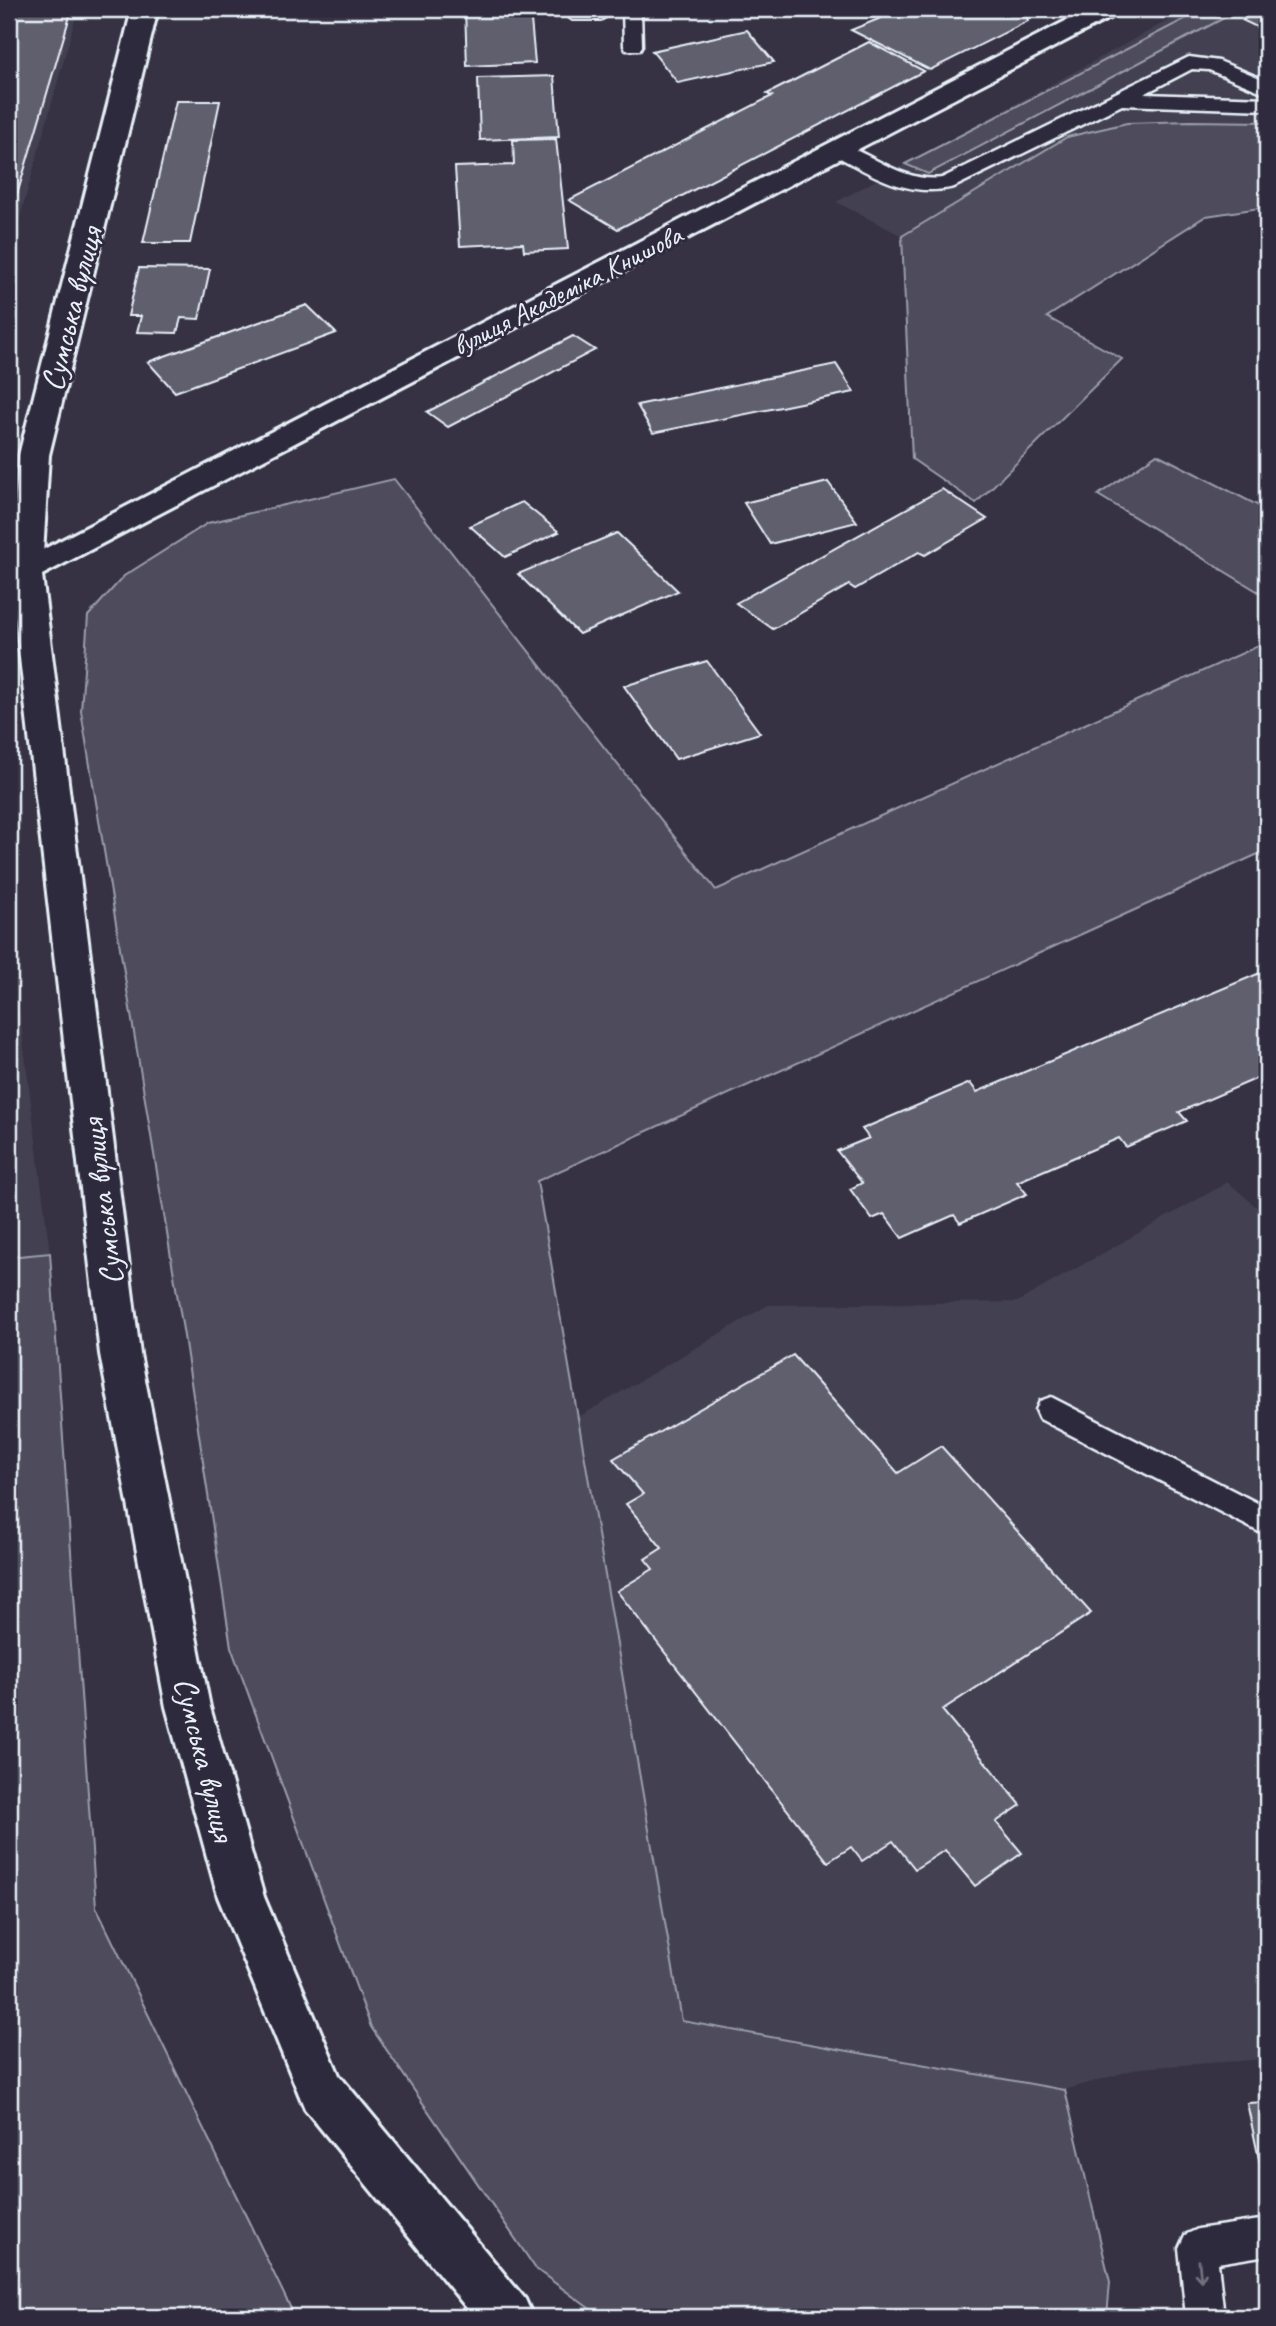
<svg xmlns="http://www.w3.org/2000/svg" width="1276" height="2326" font-family="Caveat,sans-serif">
<style>
.built{fill:#433f51}
.green{fill:#4d4b5c;stroke:#9a9eaa;stroke-width:2}
.building{fill:#605e6e;stroke:#e8f1f8;stroke-width:2}
.lines{fill:none;stroke-linecap:round;stroke-linejoin:round}
.lane-casing{stroke:#e8f1f8;stroke-width:5}
.street-casing{stroke:#e8f1f8;stroke-width:6}
.secondary-casing{stroke:#e8f1f8;stroke-width:6}
.lane{fill:#2f2a3d;fill-rule:evenodd}
.street{fill:#2f2a3d;fill-rule:evenodd}
.secondary{fill:#2f2a3d;fill-rule:evenodd}
.oneway{stroke:#70707e}
.labels{text-anchor:middle;dominant-baseline:central;stroke-width:6;stroke-linejoin:round;paint-order:stroke}
.far-street-label{font-size:28px;fill:#e8f1f8;stroke:#2f2a3d}
.street-label{font-size:33px;fill:#e8f1f8;stroke:#2f2a3d}
</style>
<rect width="100%" height="100%" fill="#363244"/>
<filter id="ink" filterUnits="userSpaceOnUse"><feTurbulence type="fractalNoise" baseFrequency=".0143" numOctaves="2"/><feDisplacementMap in="SourceGraphic" scale="14" xChannelSelector="R" yChannelSelector="G"/><feConvolveMatrix kernelMatrix="1 2 1 2 8 2 1 2 1" color-interpolation-filters="sRGB"/></filter>
<g filter="url(#ink)">
<g class="built">
<path d="M9,9H78L9,257Z"/>
<path d="M1189,9H1267V122L1127,123L1067,137L902,236L836,202Z"/>
<path d="M9,928L50,1253L9,1257Z"/>
<path d="M1228,1182L1267,1216V2059L1140,2068L1065,2090L682,2021L577,1418L768,1305L1017,1302Z"/>
</g>
<g class="green">
<path d="M1204,9H1241L928,174L905,164Z"/>
<path d="M1190,121L1267,122V207L1206,216L1047,317L1122,359L976,503L912,459L902,236L1067,137L1127,123Z"/>
<path d="M1157,454L1267,510V597L1098,495Z"/>
<path d="M394,479L716,890L1267,642V850L537,1181L682,2021L1065,2090L1110,2282L1107,2317H601L536,2269L371,2027L231,1647L184,1336L81,711L88,616L124,576L208,523Z"/>
<path d="M50,1253L96,1907L295,2317H9V1257Z"/>
</g>
<g class="building">
<path d="M9,9H72L16,198H9Z"/>
<path d="M465,9H530L535,63L467,66Z"/>
<path d="M564,9H610V16L601,21H572L564,15Z"/>
<path d="M868,9H1025L1028,21L930,70L851,30L881,18Z"/>
<path d="M1263,9H1267V32L1242,20Z"/>
<path d="M747,30L774,62L678,83L652,51Z"/>
<path d="M869,42L924,71L618,229L569,200L772,96L767,94Z"/>
<path d="M554,76L559,137L480,140L478,78Z"/>
<path d="M176,101H220L190,243H143Z"/>
<path d="M556,139L568,249L524,251L523,243L460,246L455,167L514,165L513,140Z"/>
<path d="M139,268L210,269L199,319L181,318L177,333L137,332L141,316H128Z"/>
<path d="M307,305L336,333L175,392L148,362Z"/>
<path d="M573,336L595,350L448,427L427,412Z"/>
<path d="M836,364L854,392L653,433L637,405Z"/>
<path d="M828,482L857,522L770,544L744,503Z"/>
<path d="M942,489L987,519L925,555L919,552L855,589L849,585L773,629L736,603Z"/>
<path d="M522,502L559,532L505,557L470,526Z"/>
<path d="M617,533L678,591L579,634L518,574Z"/>
<path d="M707,661L760,733L676,759L624,686Z"/>
<path d="M1267,970V1074L1179,1112L1187,1121L1126,1147L1119,1138L1017,1182L1027,1194L960,1223L954,1215L902,1238L884,1214L872,1219L850,1189L862,1183L837,1151L869,1138L862,1129L970,1083L977,1092Z"/>
<path d="M793,1355L898,1473L941,1446L1091,1613L942,1710L1021,1805L996,1822L1022,1853L975,1886L945,1850L915,1869L893,1841L862,1861L851,1847L828,1862L617,1591L653,1569L645,1559L662,1548L626,1504L643,1494L613,1459Z"/>
<path d="M1267,2102V2173H1262L1247,2103Z"/>
</g>
<g class="lines">
<g class="lane-casing">
<g id="lane">
<path d="M623,9H641L642,46L640,50H626L624,46Z"/>
<path d="M1189,57L1219,61L1267,81V94L1209,70L1192,69L1144,94L1267,98V110L1122,105L954,187C908,199 870,174 831,153L828,149L831,145C855,139 897,184 942,178Z"/>
<path d="M1051,1397L1267,1508V1536L1040,1419L1036,1410L1040,1401Z"/>
<path d="M1267,2219V2255L1218,2263L1224,2317H1186L1179,2248L1185,2235L1198,2229Z"/>
</g>
</g>
<g class="street-casing">
<path id="street" d="M132,9H158L49,455L42,571L37,578L9,590L19,455Z"/>
</g>
<g class="secondary-casing">
<path id="secondary" d="M1089,9H1121L1117,14L42,575L140,1354L210,1707L264,1897L339,2075L525,2299L533,2317H474L305,2109L218,1897L166,1707L100,1354L10,571L15,564Z"/>
</g>
<use href="#lane" class="lane"/>
<use href="#street" class="street"/>
<use href="#secondary" class="secondary"/>
</g>
<defs><path id="oneway-shaft" d="M-6 0H5M1.5-3L5.5 0L1.5 3" fill="none" stroke-width="1.6" stroke-linecap="round" stroke-linejoin="round" transform="scale(1.75)"/></defs>
<use class="oneway" href="#oneway-shaft" transform="translate(1200 2271) rotate(84)"/>
</g>
<g class="labels">
<g class="far-street-label">
<text transform="translate(567 290) rotate(-27)">вулиця Академіка Книшова</text>
</g>
<g class="street-label">
<text transform="translate(71 309) rotate(-76)">Сумська вулиця</text>
<text transform="translate(102 1202) rotate(-97)">Сумська вулиця</text>
<text transform="translate(205 1759) rotate(76)">Сумська вулиця</text>
</g>
</g>
<rect width="1276" height="2326" fill="none" stroke="#2f2a3d" stroke-width="35"/>
<rect x="18" y="18" width="1241" height="2291" fill="none" stroke="#e8f1f8" stroke-width="2.5" filter="url(#ink)"/>
</svg>
